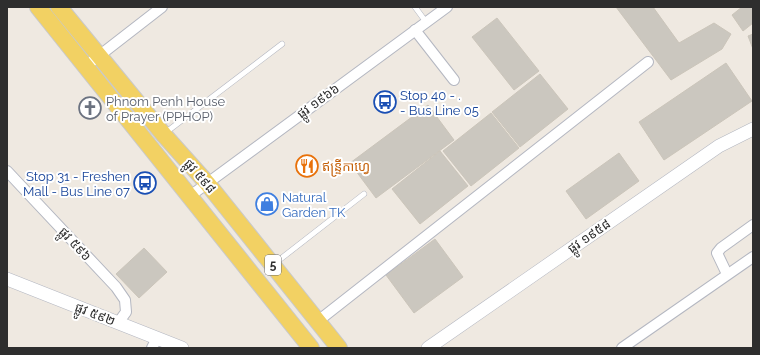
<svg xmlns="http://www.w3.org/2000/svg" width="760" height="355" font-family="Raleway,'Noto Sans Khmer',sans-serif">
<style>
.building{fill:#cbc7bf;stroke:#cbc5ba}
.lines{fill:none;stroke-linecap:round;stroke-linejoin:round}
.service-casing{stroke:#b4b7c1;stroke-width:6}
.minor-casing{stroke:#b4b7c1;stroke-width:12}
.tertiary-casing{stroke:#b4b7c1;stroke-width:14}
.primary-casing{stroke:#c9c9c9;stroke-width:18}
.service{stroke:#fff;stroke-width:5}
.minor{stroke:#fff;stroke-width:10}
.tertiary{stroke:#fff;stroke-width:13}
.primary{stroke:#f2d163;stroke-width:16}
.labels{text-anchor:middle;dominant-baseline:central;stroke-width:4;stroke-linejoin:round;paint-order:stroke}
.shield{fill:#fff;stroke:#6d6d6d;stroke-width:1}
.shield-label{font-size:12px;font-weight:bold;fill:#2e2e2e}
.transit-label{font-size:13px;fill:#164399;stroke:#fff;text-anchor:start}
.worship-label{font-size:13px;fill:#5b616d;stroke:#fff;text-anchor:start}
.street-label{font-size:13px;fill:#2e2e2e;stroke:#fff}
.food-label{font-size:13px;fill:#c56008;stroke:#fff;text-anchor:start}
.shop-label{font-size:13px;fill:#366cbe;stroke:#fff;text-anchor:start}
</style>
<rect width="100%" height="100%" fill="#efe9e1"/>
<g class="building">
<path d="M616,7H653L679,43L714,23L731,34L722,49L671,80Z"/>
<path d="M742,7H753V23L743,31L732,15Z"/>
<path d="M497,18L539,71L514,90L472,37Z"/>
<path d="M753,34V49L748,36Z"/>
<path d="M726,63L752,101L664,160L639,122Z"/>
<path d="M540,74L568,109L520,147L492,112Z"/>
<path d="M428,105L454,140L376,198L350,163Z"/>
<path d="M491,113L519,148L471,186L443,151Z"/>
<path d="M440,151L468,186L420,224L392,189Z"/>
<path d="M619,153L639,181L586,219L566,191Z"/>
<path d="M435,239L463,277L414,313L386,275Z"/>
<path d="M144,248L167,272L139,298L116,274Z"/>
</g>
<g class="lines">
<g class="service-casing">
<g id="service">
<path d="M415,7L426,22"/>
<path d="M165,133L282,44"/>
<path d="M274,264L364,194"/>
</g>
</g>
<g class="minor-casing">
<g id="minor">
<path d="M415,30L454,80"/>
<path d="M86,66L162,7"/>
<path d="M7,171L116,287L125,300L126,312L118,323"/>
<path d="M190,196L447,7"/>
<path d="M727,274L717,253L721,248L753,225"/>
<path d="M318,321L648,62"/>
<path d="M152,348L157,338"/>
<path d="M622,348L753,257"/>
</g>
</g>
<g class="tertiary-casing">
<g id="tertiary">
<path d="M7,279L182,348"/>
<path d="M428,348L719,146L753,129"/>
</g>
</g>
<g class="primary-casing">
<g id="primary">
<path d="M38,7L311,348"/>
<path d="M59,7L164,135L207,183L339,348"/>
</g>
</g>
<use href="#service" class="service"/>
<use href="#minor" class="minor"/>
<use href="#tertiary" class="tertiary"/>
<use href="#primary" class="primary"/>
</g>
<defs>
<g id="bus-ring" transform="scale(1.15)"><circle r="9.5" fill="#fff" stroke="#1a4fb4" stroke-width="1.5"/><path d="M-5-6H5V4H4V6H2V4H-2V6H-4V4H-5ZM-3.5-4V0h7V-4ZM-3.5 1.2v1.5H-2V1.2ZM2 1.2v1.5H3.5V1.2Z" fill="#1a4fb4"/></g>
<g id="church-ring" transform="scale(1.15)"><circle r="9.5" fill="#fff" stroke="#6b7280" stroke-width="1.5"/><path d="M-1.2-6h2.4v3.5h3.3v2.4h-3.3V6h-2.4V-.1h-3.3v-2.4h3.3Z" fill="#6b7280"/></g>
<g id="restaurant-ring" transform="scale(1.15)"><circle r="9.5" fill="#fff" stroke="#e8710a" stroke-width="1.5"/><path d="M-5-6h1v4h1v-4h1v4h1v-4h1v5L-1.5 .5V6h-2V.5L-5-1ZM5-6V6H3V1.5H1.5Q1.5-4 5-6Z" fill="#e8710a"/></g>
<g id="shop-ring" transform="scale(1.15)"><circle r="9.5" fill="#fff" stroke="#3f7fe0" stroke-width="1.5"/><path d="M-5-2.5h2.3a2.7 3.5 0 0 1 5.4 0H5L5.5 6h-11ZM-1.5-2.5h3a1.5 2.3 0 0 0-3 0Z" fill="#3f7fe0"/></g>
</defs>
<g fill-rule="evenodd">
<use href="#bus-ring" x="385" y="102"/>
<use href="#church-ring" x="90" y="108"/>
<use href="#restaurant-ring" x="307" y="166"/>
<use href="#bus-ring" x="145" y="183"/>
<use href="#shop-ring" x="267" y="204"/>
</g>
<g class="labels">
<rect class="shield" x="265" y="255" width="16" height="20" rx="3"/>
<g class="shield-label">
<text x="273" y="265">5</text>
</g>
<g class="transit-label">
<text x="400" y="95">Stop 40 - .<tspan x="400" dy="15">- Bus Line 05</tspan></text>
<text x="130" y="176" text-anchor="end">Stop 31 - Freshen<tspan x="130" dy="15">Mall - Bus Line 07</tspan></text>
</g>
<g class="worship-label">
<text x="106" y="101">Phnom Penh House<tspan x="106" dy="15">of Prayer (PPHOP)</tspan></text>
</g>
<g class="street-label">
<text transform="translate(318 101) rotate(-36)">ផ្លូវ ១៩៦៦</text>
<text transform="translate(200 176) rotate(49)">ផ្លូវ ៥៩៨</text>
<text transform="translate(589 236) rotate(-35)">ផ្លូវ ១៩៥៨</text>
<text transform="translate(75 244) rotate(47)">ផ្លូវ ៥៩៦</text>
<text transform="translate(95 314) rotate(21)">ផ្លូវ ៥៩២</text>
</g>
<g class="food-label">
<text x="322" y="166">ឥន្ទ្រីកាហ្វេ</text>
</g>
<g class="shop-label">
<text x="282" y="197">Natural<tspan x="282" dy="15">Garden TK</tspan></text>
</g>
</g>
<rect width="760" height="355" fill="none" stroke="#2e2e2e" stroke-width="16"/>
</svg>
